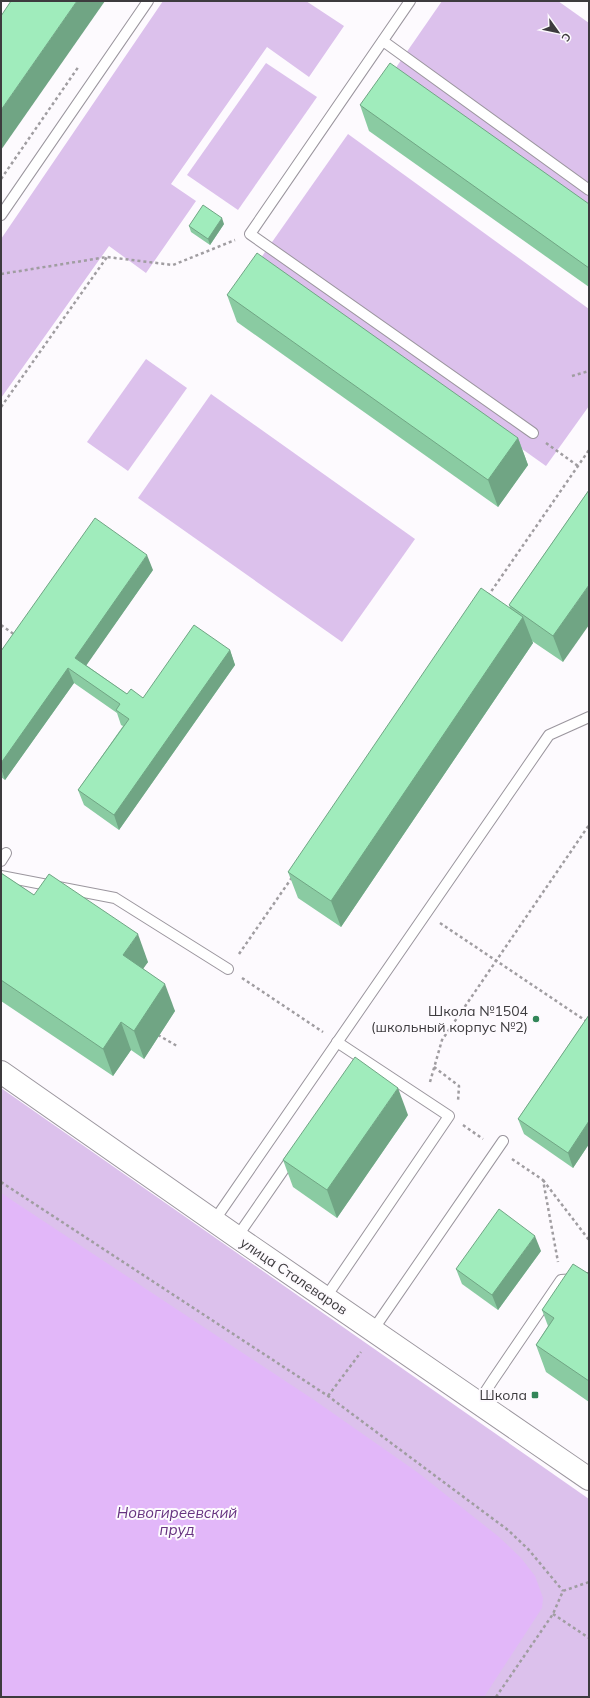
<svg xmlns="http://www.w3.org/2000/svg" width="590" height="1698" font-family="Mulish,sans-serif">
<style>
.green{fill:#dcc1ec}
.water{fill:#e2b7f9}
.lines{fill:none;stroke-linecap:round;stroke-linejoin:round}
.service-casing{stroke:#9b969e;stroke-width:12}
.secondary-casing{stroke:#9b969e;stroke-width:24}
.path{stroke:#a09da1;stroke-width:2.5;stroke-dasharray:3 3;stroke-linecap:butt}
.service{stroke:#fff;stroke-width:10}
.secondary{stroke:#fff;stroke-width:22}
.wall{fill:#8acba2}
.shaded-wall{fill:#70a584}
.building{fill:#a0ecbc;stroke:#70a584}
.poi-dot{fill:#328558;stroke:#fdfafe;stroke-width:1.5}
.labels{text-anchor:middle;dominant-baseline:central;stroke-width:4;stroke-linejoin:round;paint-order:stroke}
.poi-label{font-size:14px;fill:#3d3b3e;stroke:#fdfafe;text-anchor:end}
.street-label{font-size:14px;fill:#3d3b3e;stroke:#fdfafe}
.water-label{font-size:15px;font-style:italic;fill:#673380;stroke:#fdfafe}
</style>
<rect width="100%" height="100%" fill="#fdfafe"/>
<g class="green">
<path d="M163,1H306L344,26L309,77L267,47L171,184L196,201L146,273L109,246L1,398V239Z"/>
<path d="M442,1H558L589,23V211L395,69Z"/>
<path d="M266,63L317,97L238,210L187,175Z"/>
<path d="M348,134L589,309V406L546,466L258,262Z"/>
<path d="M146,359L187,388L128,471L87,442Z"/>
<path d="M211,394L415,539L342,642L138,498Z"/>
<path d="M1,1088L589,1499V1697H1Z"/>
</g>
<path class="water" d="M1,1193L317,1402L417,1472L499,1537L521,1558L535,1576L543,1598L542,1608L484,1697H5L1,1694Z"/>
<g class="lines">
<g class="service-casing">
<g id="service">
<path d="M410,1L250,234L533,433"/>
<path d="M383,41L589,190"/>
<path d="M1,215L148,1"/>
<path d="M1,861L6,853"/>
<path d="M1,876L115,898L228,969"/>
<path d="M214,1221L549,735L589,717"/>
<path d="M237,1237L293,1156"/>
<path d="M326,1297L449,1116L337,1042"/>
<path d="M373,1330L503,1141"/>
<path d="M478,1403L493,1380L561,1280L589,1278"/>
</g>
</g>
<g class="secondary-casing">
<path id="secondary" d="M1,1072L237,1237L589,1479"/>
</g>
<g class="path">
<path d="M1,179L79,66"/>
<path d="M1,274L107,257L173,265L235,240"/>
<path d="M572,376L589,371"/>
<path d="M1,407L107,257"/>
<path d="M546,443L578,466"/>
<path d="M488,596L589,450"/>
<path d="M1,625L15,635"/>
<path d="M440,923L589,1023"/>
<path d="M239,954L293,876"/>
<path d="M242,978L323,1032"/>
<path d="M158,1035L177,1046"/>
<path d="M434,1067L459,1086L458,1101"/>
<path d="M430,1082L442,1040L589,825"/>
<path d="M463,1125L483,1139"/>
<path d="M512,1159L543,1180L558,1262"/>
<path d="M543,1180L589,1240"/>
<path d="M1,1182L328,1396L508,1530L529,1550L563,1591"/>
<path d="M328,1396L361,1352"/>
<path d="M553,1614L589,1638"/>
<path d="M496,1697L553,1614L563,1591L589,1582"/>
</g>
<use href="#service" class="service"/>
<use href="#secondary" class="secondary"/>
</g>
<g class="wall">
<path d="M360,105L589,204V287L369,131Z"/>
<path d="M224,224L210,245L191,232L189,226Z"/>
<path d="M227,295L518,438L528,465L498,507L237,322Z"/>
<path d="M589,490L563,662L532,641L533,643L341,927L298,898L288,872L510,608L509,605Z"/>
<path d="M153,570L86,665L127,694L143,698L230,650L235,665L119,830L84,805L78,790L123,726L121,725L117,713L74,683L5,780L1,777V651Z"/>
<path d="M1,873L34,895L148,962L143,968L175,1011L144,1059L131,1050L113,1076L1,1001Z"/>
<path d="M589,1015V1144L573,1168L524,1134L518,1119Z"/>
<path d="M408,1115L337,1218L293,1187L283,1160Z"/>
<path d="M541,1251L498,1310L462,1284L456,1269Z"/>
<path d="M589,1274V1402L546,1372L536,1345L548,1326L542,1310Z"/>
</g>
<g class="shaded-wall">
<path d="M77,1H105L1,150V110Z"/>
<path d="M222,218L224,224L210,245L208,239Z"/>
<path d="M518,438L528,465L498,507L488,480Z"/>
<path d="M147,555L153,570L81,673L75,658Z"/>
<path d="M589,585V625L563,662L553,636Z"/>
<path d="M523,617L533,643L341,927L331,901Z"/>
<path d="M230,650L235,665L119,830L114,815Z"/>
<path d="M68,668L74,683L5,780L1,768V763Z"/>
<path d="M138,934L148,962L133,983L123,955Z"/>
<path d="M165,984L175,1011L144,1059L134,1031Z"/>
<path d="M121,1022L131,1050L113,1076L103,1049Z"/>
<path d="M398,1088L408,1115L337,1218L327,1190Z"/>
<path d="M589,1121V1144L573,1168L568,1153Z"/>
<path d="M535,1236L541,1251L498,1310L492,1295Z"/>
</g>
<g class="building">
<path d="M11,1H77L1,110V16Z"/>
<path d="M390,63L589,204V268L360,105Z"/>
<path d="M203,205L222,218L208,239L189,226Z"/>
<path d="M257,253L518,438L488,480L227,295Z"/>
<path d="M589,490V585L553,636L509,605Z"/>
<path d="M95,518L147,555L75,658L127,694L131,689L143,698L194,625L230,650L114,815L78,790L129,719L116,710L120,704L68,668L1,763V651Z"/>
<path d="M481,588L523,617L331,901L288,872Z"/>
<path d="M1,873L34,895L49,874L138,934L123,955L165,984L134,1031L121,1022L103,1049L1,980Z"/>
<path d="M589,1015V1121L568,1153L518,1119Z"/>
<path d="M355,1057L398,1088L327,1190L283,1160Z"/>
<path d="M499,1209L535,1236L492,1295L456,1269Z"/>
<path d="M573,1264L589,1274V1381L536,1345L554,1318L542,1310Z"/>
</g>
<g class="poi-dot">
<circle cx="536" cy="1019" r="4"/>
<rect x="531" y="1391" width="8" height="8" rx="2"/>
</g>
<g class="labels">
<g class="poi-label">
<text x="528" y="1011">Школа №1504<tspan x="528" dy="16">(школьный корпус №2)</tspan></text>
<text x="527" y="1395">Школа</text>
</g>
<g class="street-label">
<text transform="translate(294 1276) rotate(34)">улица Сталеваров</text>
</g>
<g class="water-label">
<text x="177" y="1512">Новогиреевский<tspan x="177" dy="17">пруд</tspan></text>
</g>
</g>
<rect width="590" height="1698" fill="none" stroke="#3d3b3e" stroke-width="4"/>
<g transform="translate(558 32) rotate(123)" stroke="#fdfafe" stroke-width="3" paint-order="stroke">
<path d="M0-3L7 15L0 10L-7 15Z" fill="#3d3b3e"/>
<text y="-6" font-size="11" font-weight="bold" text-anchor="middle" fill="#3d3b3e">С</text>
</g>
</svg>
